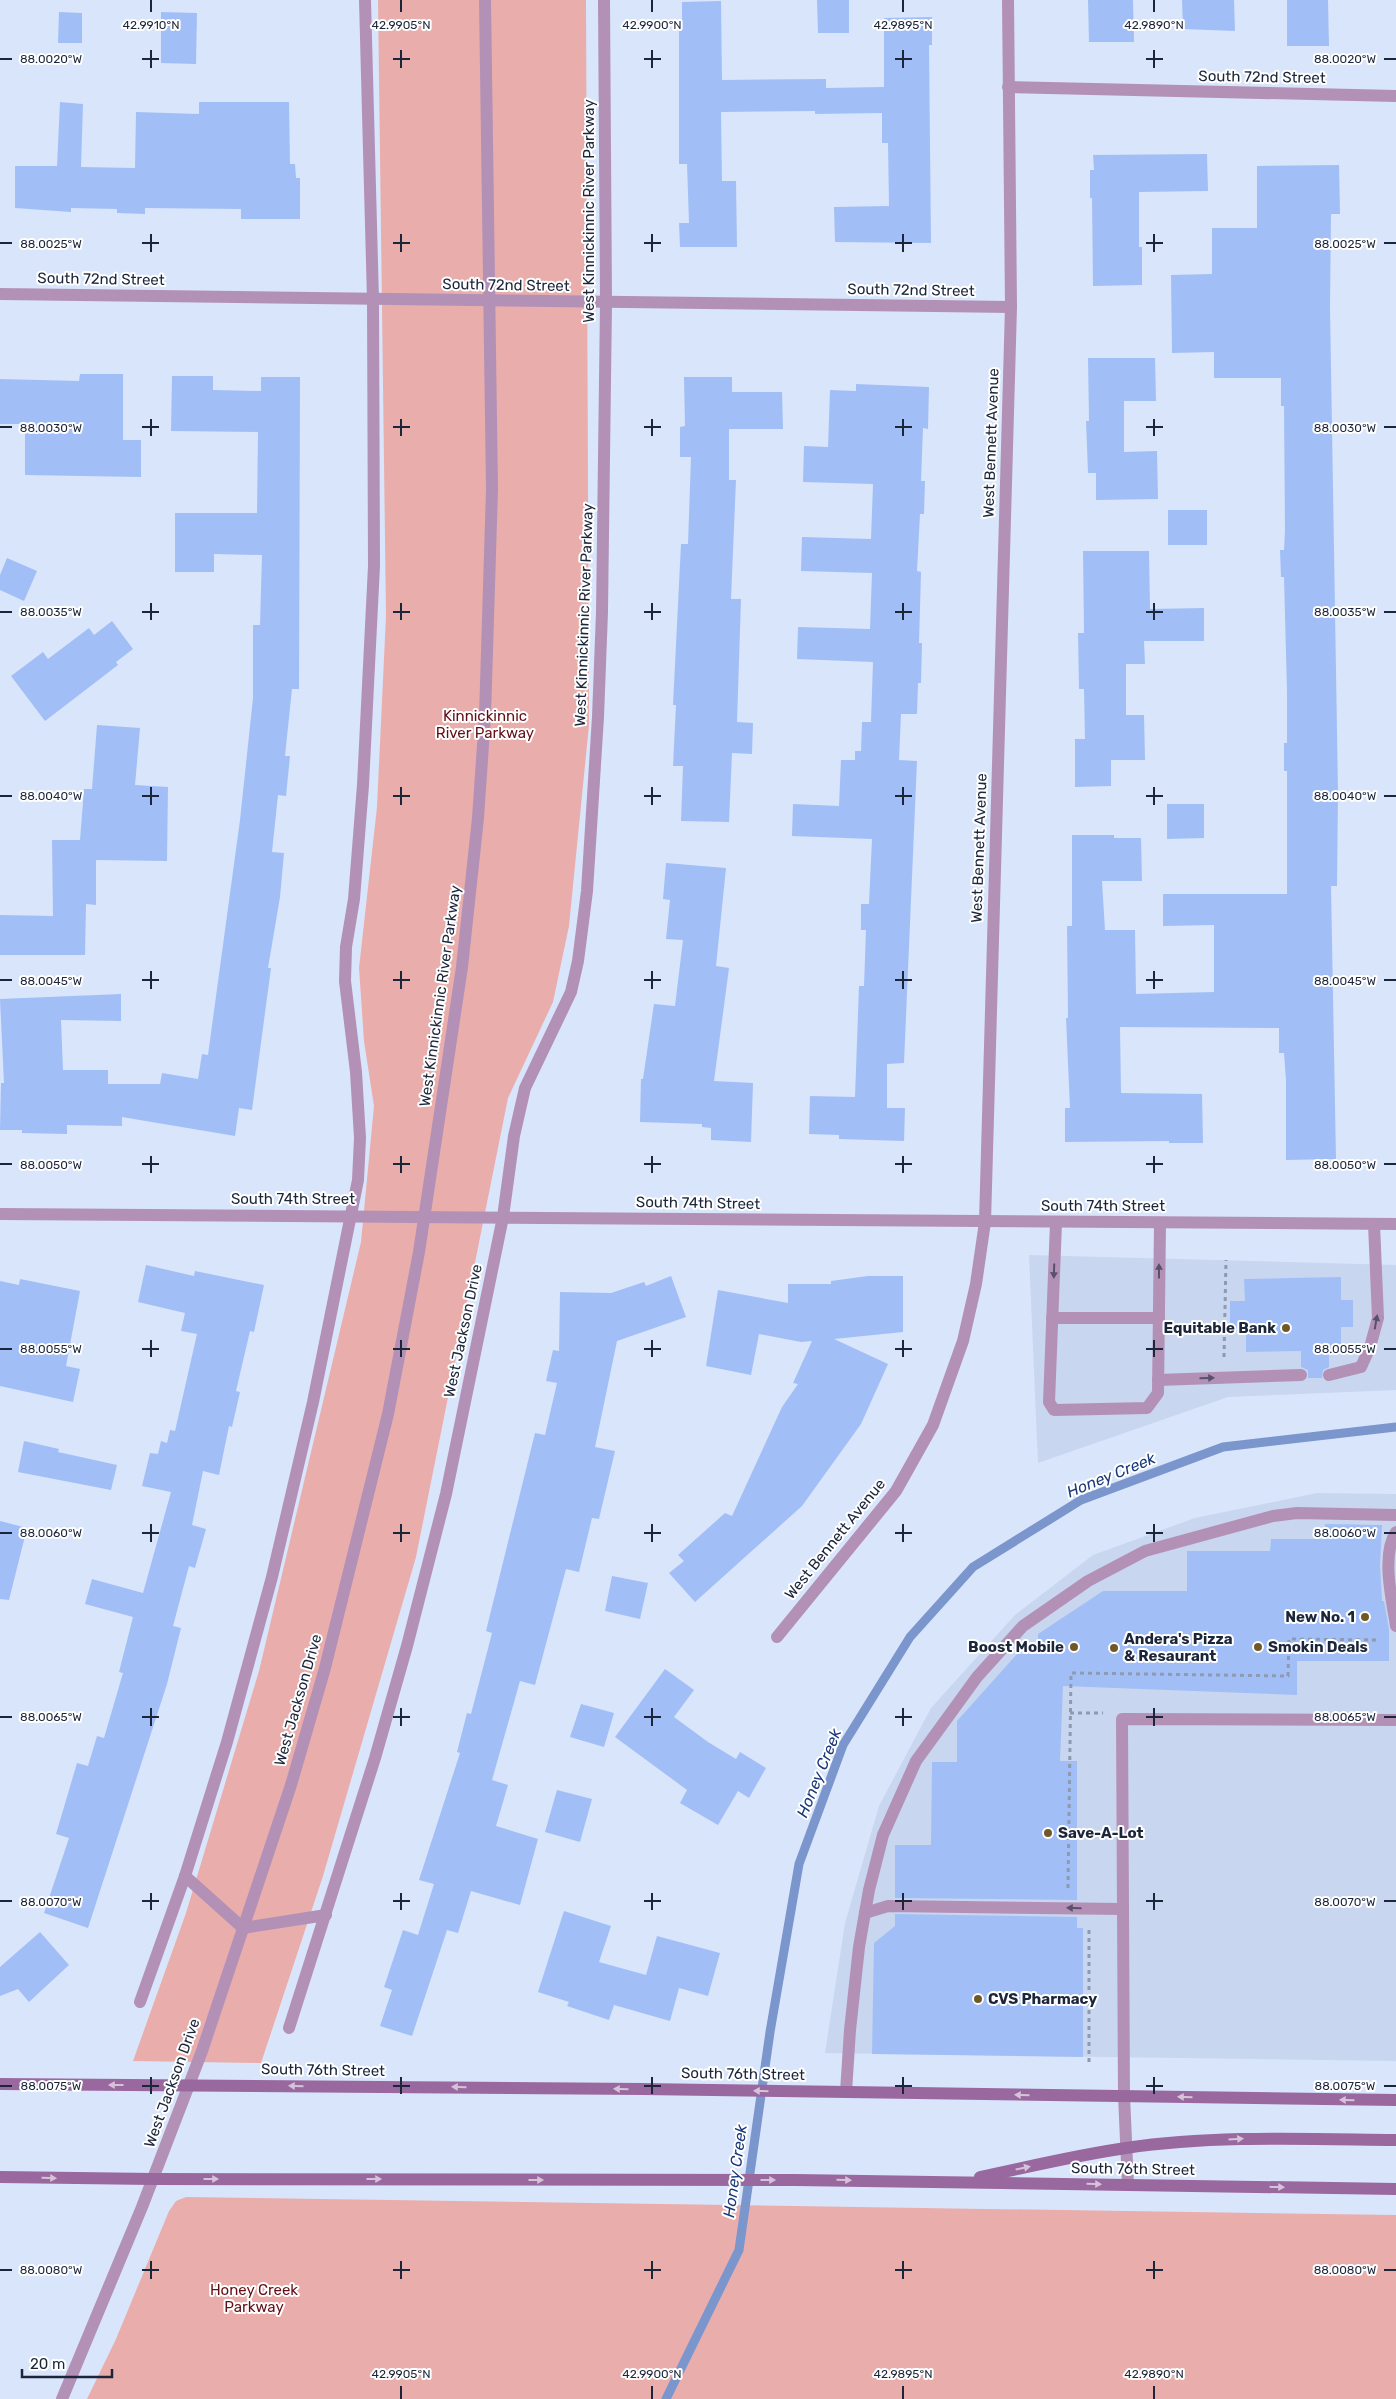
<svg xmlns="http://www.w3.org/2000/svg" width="1396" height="2399" font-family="Rubik,sans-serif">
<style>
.built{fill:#c9d6ef}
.green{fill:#e9aeab}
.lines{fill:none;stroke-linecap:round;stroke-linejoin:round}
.stream{stroke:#7a96cc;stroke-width:9}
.building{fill:#a1bff6}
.path{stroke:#8e9aaf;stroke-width:3;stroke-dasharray:4 4;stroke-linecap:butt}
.lane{stroke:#b391b7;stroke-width:12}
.street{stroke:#b391b7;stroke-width:12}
.secondary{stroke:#99689f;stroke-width:12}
.oneway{fill:#58516d}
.oneway2{fill:#d6c3d9}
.ticks{fill:none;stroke:#1c263b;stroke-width:2}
.poi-dot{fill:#705929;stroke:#fff;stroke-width:2}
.labels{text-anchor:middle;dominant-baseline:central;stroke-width:4;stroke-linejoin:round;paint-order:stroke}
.street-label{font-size:15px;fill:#1c263b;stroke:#fff}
.park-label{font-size:15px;fill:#630f16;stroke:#fff}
.poi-label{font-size:15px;font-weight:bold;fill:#1c263b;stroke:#fff;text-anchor:start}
.water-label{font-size:16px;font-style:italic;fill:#1b3a7a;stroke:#fff}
.ticks-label{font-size:12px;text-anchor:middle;fill:#1c263b;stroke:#fff;stroke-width:4;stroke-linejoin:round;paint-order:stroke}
</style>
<rect width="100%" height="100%" fill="#d9e5fb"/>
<g class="built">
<path d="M1029,1255L1396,1265V1390L1228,1397L1038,1463Z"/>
<path d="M1317,1493L1396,1494V2061L825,2053L845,1923L879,1806L931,1708L1015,1615L1093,1555L1195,1518Z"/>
</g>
<g class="green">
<path d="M378,0H586L589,725L569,926L553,1002L508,1098L416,1557L323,1876L261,2063L133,2061L186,1913L259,1671L361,1242L374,1106L364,1041L359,968L377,807L386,616Z"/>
<path d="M186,2197L1396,2215V2399H87L116,2339L169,2211L176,2201Z"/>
</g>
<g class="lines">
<path class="stream" d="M666,2399L739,2250L770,2032L799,1864L843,1745L910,1637L973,1567L1081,1500L1223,1447L1396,1427"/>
</g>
<g class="building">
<path d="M817,0H849V33H818Z"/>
<path d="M1088,0H1133L1134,42H1089Z"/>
<path d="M1182,0H1234L1235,31L1183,29Z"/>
<path d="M1287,0H1328L1329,46H1287Z"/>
<path d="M721,1L722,80L826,79V88L884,87V18L932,17V45H929L931,243L835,242L834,207L889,206L888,143H882V113L815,114V111L721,112L722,181H736L737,247H680L679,223H689L687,164H679V20H682V2Z"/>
<path d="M59,12L82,13V43H58Z"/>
<path d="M161,12L197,13L196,64L161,63Z"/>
<path d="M60,102L83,104L81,167L135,168L136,112L199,114V102H289L290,164H295L296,178H300V219H241V209L145,208V214L117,213V209L71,208V212L15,208V166H57Z"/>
<path d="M1207,154L1208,191L1139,192V247H1142V285L1093,286L1092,198H1090V170H1094L1093,155Z"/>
<path d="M1339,165L1340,214H1331L1330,307L1338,792L1337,886H1331L1336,1159L1286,1160V1080L1284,1053H1279V1028L1120,1027L1121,1093L1202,1094L1203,1143H1169V1141L1065,1142V1108H1070L1066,1018H1068L1067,926H1072V835H1114V838H1141L1142,881H1102L1105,930H1135L1136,994L1214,992V925L1163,926V894H1287V771H1284V743H1287V692L1284,577H1281L1280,550H1284L1285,530L1284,406H1281V378H1214V352L1172,353L1171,275L1212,274V228H1257V166Z"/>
<path d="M1088,358H1155L1156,401H1124V452L1157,451L1158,499L1096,500V473H1088L1086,421H1089Z"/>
<path d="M80,374H123V440H141V477L25,475V424H0V379L79,381Z"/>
<path d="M172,376H213V390L261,391V377H300L299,689H292L285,756H290L286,796L278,795L272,852L284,853L280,897L268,968H271L252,1110L239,1108L235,1136L122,1117V1126L67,1125V1134L22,1133V1130H0L1,1083H4L0,999L121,994V1021L61,1020L63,1070H108V1084H160L162,1073L198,1079L202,1054L208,1055L240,820L253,698V625H260L262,555L214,554V572H175V513H257L258,432L171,431Z"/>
<path d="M684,377H732V392H782L783,429H729V480H736L731,599H741L737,722L753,723L752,754L732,753L729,822L681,821L683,766H673L676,705H673L681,544H688L691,457H680V427L685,426Z"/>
<path d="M856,384L929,387L928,429L923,428L921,481H925L924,514H920L917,571L921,572L919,643H922L921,683H918L917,714H901L899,760L917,761L904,1063L887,1064V1108H905L904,1141L839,1139V1135L809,1134L810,1096L855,1097L859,986H864L866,930H861V904H869L872,839L792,836L793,804L839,806L841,760H855V751H861L862,722H871L873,662L797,659L798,627L870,629L872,573L801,571L802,537L871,539L873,484L803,482L804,446L828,447L830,390L856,391Z"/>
<rect x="1168" y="510" width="39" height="35"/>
<path d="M1083,551H1149L1150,609L1204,608V641H1144L1145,664H1126V715H1144L1145,760H1111V786L1075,787V739H1085L1084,689H1079L1078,633H1084Z"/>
<path d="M7,558L37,571L24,601L0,590V575Z"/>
<path d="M112,621L133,649L116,662L118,665L45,721L11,676L43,652L48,659L89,628L94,635Z"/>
<path d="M97,725L140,728L135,785L168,787L167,861L96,860V905L86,904L85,955H0V915L53,916L52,840H80L84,789H92Z"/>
<path d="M1167,804H1204V838L1167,839Z"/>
<path d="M666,863L726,868L716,966L729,968L714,1081L753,1083L751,1142L711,1140V1128L702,1127V1124L640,1122L641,1079H643L654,1004L675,1006L683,940L666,939L670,900L663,899Z"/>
<path d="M146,1265L194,1276L195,1271L264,1285L254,1332L250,1331L236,1391L240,1392L232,1427L229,1426L219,1475L203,1471L192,1525L206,1529L195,1568L189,1566L173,1626L181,1628L167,1684L88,1928L44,1913L69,1838L56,1834L77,1763L88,1766L97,1736L104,1738L123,1673L119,1672L133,1617L85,1604L92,1579L143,1593L171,1492L142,1486L150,1453L158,1454L161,1441L167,1443L170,1430L175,1431L197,1334L181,1331L185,1313L138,1302Z"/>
<path d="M671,1276L686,1317L617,1341L595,1447L615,1451L599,1519L592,1518L579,1572L566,1569L535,1685L520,1681L492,1780L508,1785L496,1826L538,1839L520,1905L471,1891L458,1933L447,1930L412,2036L380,2026L392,1990L384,1987L403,1930L418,1935L434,1884L419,1880L460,1753L457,1752L467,1713L471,1714L492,1633L486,1631L535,1433L545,1435L557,1383L546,1381L553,1350L559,1351L560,1292L611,1293L644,1282L646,1286Z"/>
<path d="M868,1276H903V1332L834,1339L888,1364L861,1424L802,1506L695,1602L669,1573L684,1561L678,1555L725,1513L732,1516L782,1407L798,1384L793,1383L812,1341L801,1342L759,1334L751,1375L706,1366L718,1290L788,1303V1284H831V1281Z"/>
<path d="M1341,1277V1300H1353V1327H1341V1351H1329V1367L1323,1370L1322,1378H1308V1370L1301,1367V1351L1246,1352V1329L1230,1330V1301H1245L1244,1279Z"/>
<path d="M20,1279L80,1291L66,1366L80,1369L73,1402L0,1386V1281L19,1285Z"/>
<path d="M24,1441L59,1449L58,1452L117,1465L111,1490L18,1472Z"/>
<path d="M0,1521L27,1528L9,1600L0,1599Z"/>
<path d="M1325,1524L1382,1525L1380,1565L1382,1601H1384L1389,1629V1661H1297V1695L1063,1686L1060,1761H1077V1900L895,1898V1845H931L932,1762H957V1721L1017,1654H1038V1634L1103,1591H1187V1551H1270L1271,1539H1324Z"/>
<path d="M612,1576L648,1583L640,1619L605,1611Z"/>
<path d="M665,1669L694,1690L674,1717L708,1742L736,1759L740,1752L766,1768L749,1798L738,1791L718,1825L680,1803L687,1790L615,1737Z"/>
<path d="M581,1704L614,1713L604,1747L570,1737Z"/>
<path d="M557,1790L592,1799L580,1842L545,1832Z"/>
<path d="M564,1911L611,1926L599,1962L646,1975L657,1936L720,1953L708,1996L679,1988L670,2021L614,2005L609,2020L567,2006L569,2002L538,1992Z"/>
<path d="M895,1914L1077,1917V1928H1083V2057L872,2054L874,1943L895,1926Z"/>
<path d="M40,1932L69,1965L29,2002L18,1989L0,1996V1967Z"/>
</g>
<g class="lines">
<g class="path">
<path d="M1224,1357L1226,1260"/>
<path d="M1070,1713H1103"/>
<path d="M1068,1888L1071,1673L1288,1676L1289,1639L1380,1640"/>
<path d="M1089,1930V2062"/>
</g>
<g class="lane">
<path d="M1056,1223L1049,1402L1054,1410L1147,1408L1158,1393L1160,1223"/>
<path d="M1052,1318H1159"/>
<path d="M1329,1375L1361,1367L1370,1347L1378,1318L1374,1224"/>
<path d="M1158,1380L1301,1375"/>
<path d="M1396,1532C1381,1555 1392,1600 1396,1626"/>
<path d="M865,1913L888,1906L1123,1909"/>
<path d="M846,2092L850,2030L859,1947L869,1890L883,1835L916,1761L977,1677L1023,1626L1088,1581L1145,1551L1273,1516L1297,1513L1396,1515"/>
<path d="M1128,2185L1124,2096L1122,1719L1396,1720"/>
</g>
<g class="street">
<path d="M1008,87L1396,96"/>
<path d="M0,294L1011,307"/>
<path d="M0,1214L1396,1224"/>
<path d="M777,1637L896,1491L933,1425L963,1341L976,1284L985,1222L1011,307L1008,0"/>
<path d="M185,1876L243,1928L326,1915"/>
<path d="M140,2002L185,1876L227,1742L272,1577L313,1402L358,1180L360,1138L356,1072L345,981L346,947L354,899L363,785L374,566L373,300L365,0"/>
<path d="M289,2028L375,1758L407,1646L446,1494L503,1217L514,1136L525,1088L571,992L578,961L587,891L598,717L602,612L606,303L604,0"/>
<path d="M62,2399L142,2207L202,2051L291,1785L325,1668L388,1414L419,1252L462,967L478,818L485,716L492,489L485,0"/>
</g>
<g class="secondary">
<path d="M0,2084L643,2089L1396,2100"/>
<path d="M0,2177L153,2179L795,2180L1396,2189"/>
<path d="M980,2177C1028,2167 1077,2155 1126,2148C1215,2135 1306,2139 1396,2140"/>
</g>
</g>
<defs><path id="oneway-solid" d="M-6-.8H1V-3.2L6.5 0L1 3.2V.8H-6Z" transform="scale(1.25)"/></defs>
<g class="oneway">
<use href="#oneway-solid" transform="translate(1054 1271) rotate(92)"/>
<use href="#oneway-solid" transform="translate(1159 1271) rotate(-90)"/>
<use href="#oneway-solid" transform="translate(1376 1322) rotate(-80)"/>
<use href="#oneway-solid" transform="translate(1207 1378) rotate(-2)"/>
<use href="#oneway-solid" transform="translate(1074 1908) rotate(-179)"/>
</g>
<g class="oneway2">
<use href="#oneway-solid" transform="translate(116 2085) rotate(-180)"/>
<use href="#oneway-solid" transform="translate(296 2086) rotate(-179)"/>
<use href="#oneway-solid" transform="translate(459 2087) rotate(-179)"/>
<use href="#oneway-solid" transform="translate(621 2089) rotate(-179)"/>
<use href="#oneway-solid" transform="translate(761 2091) rotate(-179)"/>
<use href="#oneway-solid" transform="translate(1022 2095) rotate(-179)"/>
<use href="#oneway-solid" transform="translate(1185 2097) rotate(-179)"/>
<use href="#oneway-solid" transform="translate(1347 2100) rotate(-179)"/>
<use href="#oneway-solid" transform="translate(1236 2139) rotate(-4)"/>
<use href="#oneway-solid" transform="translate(1023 2168) rotate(-12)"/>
<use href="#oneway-solid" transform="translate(49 2178) rotate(1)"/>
<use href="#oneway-solid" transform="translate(211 2179)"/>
<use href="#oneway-solid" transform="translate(374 2179)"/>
<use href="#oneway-solid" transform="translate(536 2180)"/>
<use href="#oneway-solid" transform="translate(768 2180)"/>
<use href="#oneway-solid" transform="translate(844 2180) rotate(1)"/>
<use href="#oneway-solid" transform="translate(1094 2184) rotate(1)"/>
<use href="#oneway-solid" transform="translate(1277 2187) rotate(1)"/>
</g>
<path class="ticks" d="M151,0V12M401,0V12M652,0V12M903,0V12M1154,0V12M151,50V68M401,50V68M652,50V68M903,50V68M1154,50V68M0,59H12M142,59H159M393,59H410M644,59H661M895,59H912M1146,59H1163M1384,59H1396M151,234V252M401,234V252M652,234V252M903,234V252M1154,234V252M0,243H12M142,243H159M393,243H410M644,243H661M895,243H912M1146,243H1163M1384,243H1396M151,419V436M401,419V436M652,419V436M903,419V436M1154,419V436M0,427H12M142,427H159M393,427H410M644,427H661M895,427H912M1146,427H1163M1384,427H1396M151,603V620M401,603V620M652,603V620M903,603V620M1154,603V620M0,612H12M142,612H159M393,612H410M644,612H661M895,612H912M1146,612H1163M1384,612H1396M151,787V805M401,787V805M652,787V805M903,787V805M1154,787V805M0,796H12M142,796H159M393,796H410M644,796H661M895,796H912M1146,796H1163M1384,796H1396M151,971V989M401,971V989M652,971V989M903,971V989M1154,971V989M0,980H12M142,980H159M393,980H410M644,980H661M895,980H912M1146,980H1163M1384,980H1396M151,1156V1173M401,1156V1173M652,1156V1173M903,1156V1173M1154,1156V1173M0,1164H12M142,1164H159M393,1164H410M644,1164H661M895,1164H912M1146,1164H1163M1384,1164H1396M151,1340V1357M401,1340V1357M652,1340V1357M903,1340V1357M1154,1340V1357M0,1349H12M142,1349H159M393,1349H410M644,1349H661M895,1349H912M1146,1349H1163M1384,1349H1396M151,1524V1542M401,1524V1542M652,1524V1542M903,1524V1542M1154,1524V1542M0,1533H12M142,1533H159M393,1533H410M644,1533H661M895,1533H912M1146,1533H1163M1384,1533H1396M151,1708V1726M401,1708V1726M652,1708V1726M903,1708V1726M1154,1708V1726M0,1717H12M142,1717H159M393,1717H410M644,1717H661M895,1717H912M1146,1717H1163M1384,1717H1396M151,1893V1910M401,1893V1910M652,1893V1910M903,1893V1910M1154,1893V1910M0,1901H12M142,1901H159M393,1901H410M644,1901H661M895,1901H912M1146,1901H1163M1384,1901H1396M151,2077V2094M401,2077V2094M652,2077V2094M903,2077V2094M1154,2077V2094M0,2086H12M142,2086H159M393,2086H410M644,2086H661M895,2086H912M1146,2086H1163M1384,2086H1396M151,2261V2279M401,2261V2279M652,2261V2279M903,2261V2279M1154,2261V2279M0,2270H12M142,2270H159M393,2270H410M644,2270H661M895,2270H912M1146,2270H1163M1384,2270H1396M401,2386V2399M652,2386V2399M903,2386V2399M1154,2386V2399"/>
<g class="poi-dot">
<circle cx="1286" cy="1328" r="5"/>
<circle cx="1365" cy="1617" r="5"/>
<circle cx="1074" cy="1647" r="5"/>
<circle cx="1258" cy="1647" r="5"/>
<circle cx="1114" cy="1648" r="5"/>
<circle cx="1048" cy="1833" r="5"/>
<circle cx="978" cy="1999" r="5"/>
</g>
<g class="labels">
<g class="street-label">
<text transform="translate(1262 77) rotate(1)">South 72nd Street</text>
<text transform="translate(589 211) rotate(-90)">West Kinnickinnic River Parkway</text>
<text transform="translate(101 279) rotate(1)">South 72nd Street</text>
<text transform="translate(506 285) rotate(1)">South 72nd Street</text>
<text transform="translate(911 290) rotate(1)">South 72nd Street</text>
<text transform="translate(991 443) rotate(-88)">West Bennett Avenue</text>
<text transform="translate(584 615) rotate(-88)">West Kinnickinnic River Parkway</text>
<text transform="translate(979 848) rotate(-88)">West Bennett Avenue</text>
<text transform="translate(440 996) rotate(-82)">West Kinnickinnic River Parkway</text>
<text x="293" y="1199">South 74th Street</text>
<text transform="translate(698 1203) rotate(1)">South 74th Street</text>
<text x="1103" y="1206">South 74th Street</text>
<text transform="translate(463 1331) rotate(-78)">West Jackson Drive</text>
<text transform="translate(835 1539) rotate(-51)">West Bennett Avenue</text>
<text transform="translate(298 1700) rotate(-74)">West Jackson Drive</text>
<text transform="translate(323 2070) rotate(1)">South 76th Street</text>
<text transform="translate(743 2074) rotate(1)">South 76th Street</text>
<text transform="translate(172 2083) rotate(-70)">West Jackson Drive</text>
<text transform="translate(1133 2169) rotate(1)">South 76th Street</text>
</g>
<g class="park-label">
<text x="485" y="716">Kinnickinnic<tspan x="485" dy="17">River Parkway</tspan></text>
<text x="254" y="2290">Honey Creek<tspan x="254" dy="17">Parkway</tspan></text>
</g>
<g class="poi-label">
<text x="1276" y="1328" text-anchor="end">Equitable Bank</text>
<text x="1355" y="1617" text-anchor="end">New No. 1</text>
<text x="1124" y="1639">Andera's Pizza<tspan x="1124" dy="17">&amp; Resaurant</tspan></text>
<text x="1064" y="1647" text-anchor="end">Boost Mobile</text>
<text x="1268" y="1647">Smokin Deals</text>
<text x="1058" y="1833">Save-A-Lot</text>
<text x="988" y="1999">CVS Pharmacy</text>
</g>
<g class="water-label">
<text transform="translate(1111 1475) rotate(-22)">Honey Creek</text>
<text transform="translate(819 1773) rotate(-68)">Honey Creek</text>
<text transform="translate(735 2171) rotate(-82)">Honey Creek</text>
</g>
</g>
<g class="ticks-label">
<text x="151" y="29">42.9910°N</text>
<text x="401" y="29">42.9905°N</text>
<text x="652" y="29">42.9900°N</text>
<text x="903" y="29">42.9895°N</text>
<text x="1154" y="29">42.9890°N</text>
<text x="1345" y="63">88.0020°W</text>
<text x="51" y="63">88.0020°W</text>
<text x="1345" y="248">88.0025°W</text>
<text x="51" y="248">88.0025°W</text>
<text x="1345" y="432">88.0030°W</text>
<text x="51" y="432">88.0030°W</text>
<text x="1345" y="616">88.0035°W</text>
<text x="51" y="616">88.0035°W</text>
<text x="1345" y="800">88.0040°W</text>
<text x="51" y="800">88.0040°W</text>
<text x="1345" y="985">88.0045°W</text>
<text x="51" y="985">88.0045°W</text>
<text x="1345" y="1169">88.0050°W</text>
<text x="51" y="1169">88.0050°W</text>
<text x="1345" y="1353">88.0055°W</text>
<text x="51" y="1353">88.0055°W</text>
<text x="1345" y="1537">88.0060°W</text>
<text x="51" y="1537">88.0060°W</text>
<text x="1345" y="1721">88.0065°W</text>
<text x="51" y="1721">88.0065°W</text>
<text x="1345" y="1906">88.0070°W</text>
<text x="51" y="1906">88.0070°W</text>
<text x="1345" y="2090">88.0075°W</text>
<text x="51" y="2090">88.0075°W</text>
<text x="1345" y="2274">88.0080°W</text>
<text x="51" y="2274">88.0080°W</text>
<text x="401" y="2378">42.9905°N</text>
<text x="652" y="2378">42.9900°N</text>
<text x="903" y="2378">42.9895°N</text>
<text x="1154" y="2378">42.9890°N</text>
</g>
<path d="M22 2369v8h90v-8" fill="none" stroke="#1c263b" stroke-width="2.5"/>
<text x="30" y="2369" font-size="15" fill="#1c263b" stroke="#ffffff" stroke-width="4" paint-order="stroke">20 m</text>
</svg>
